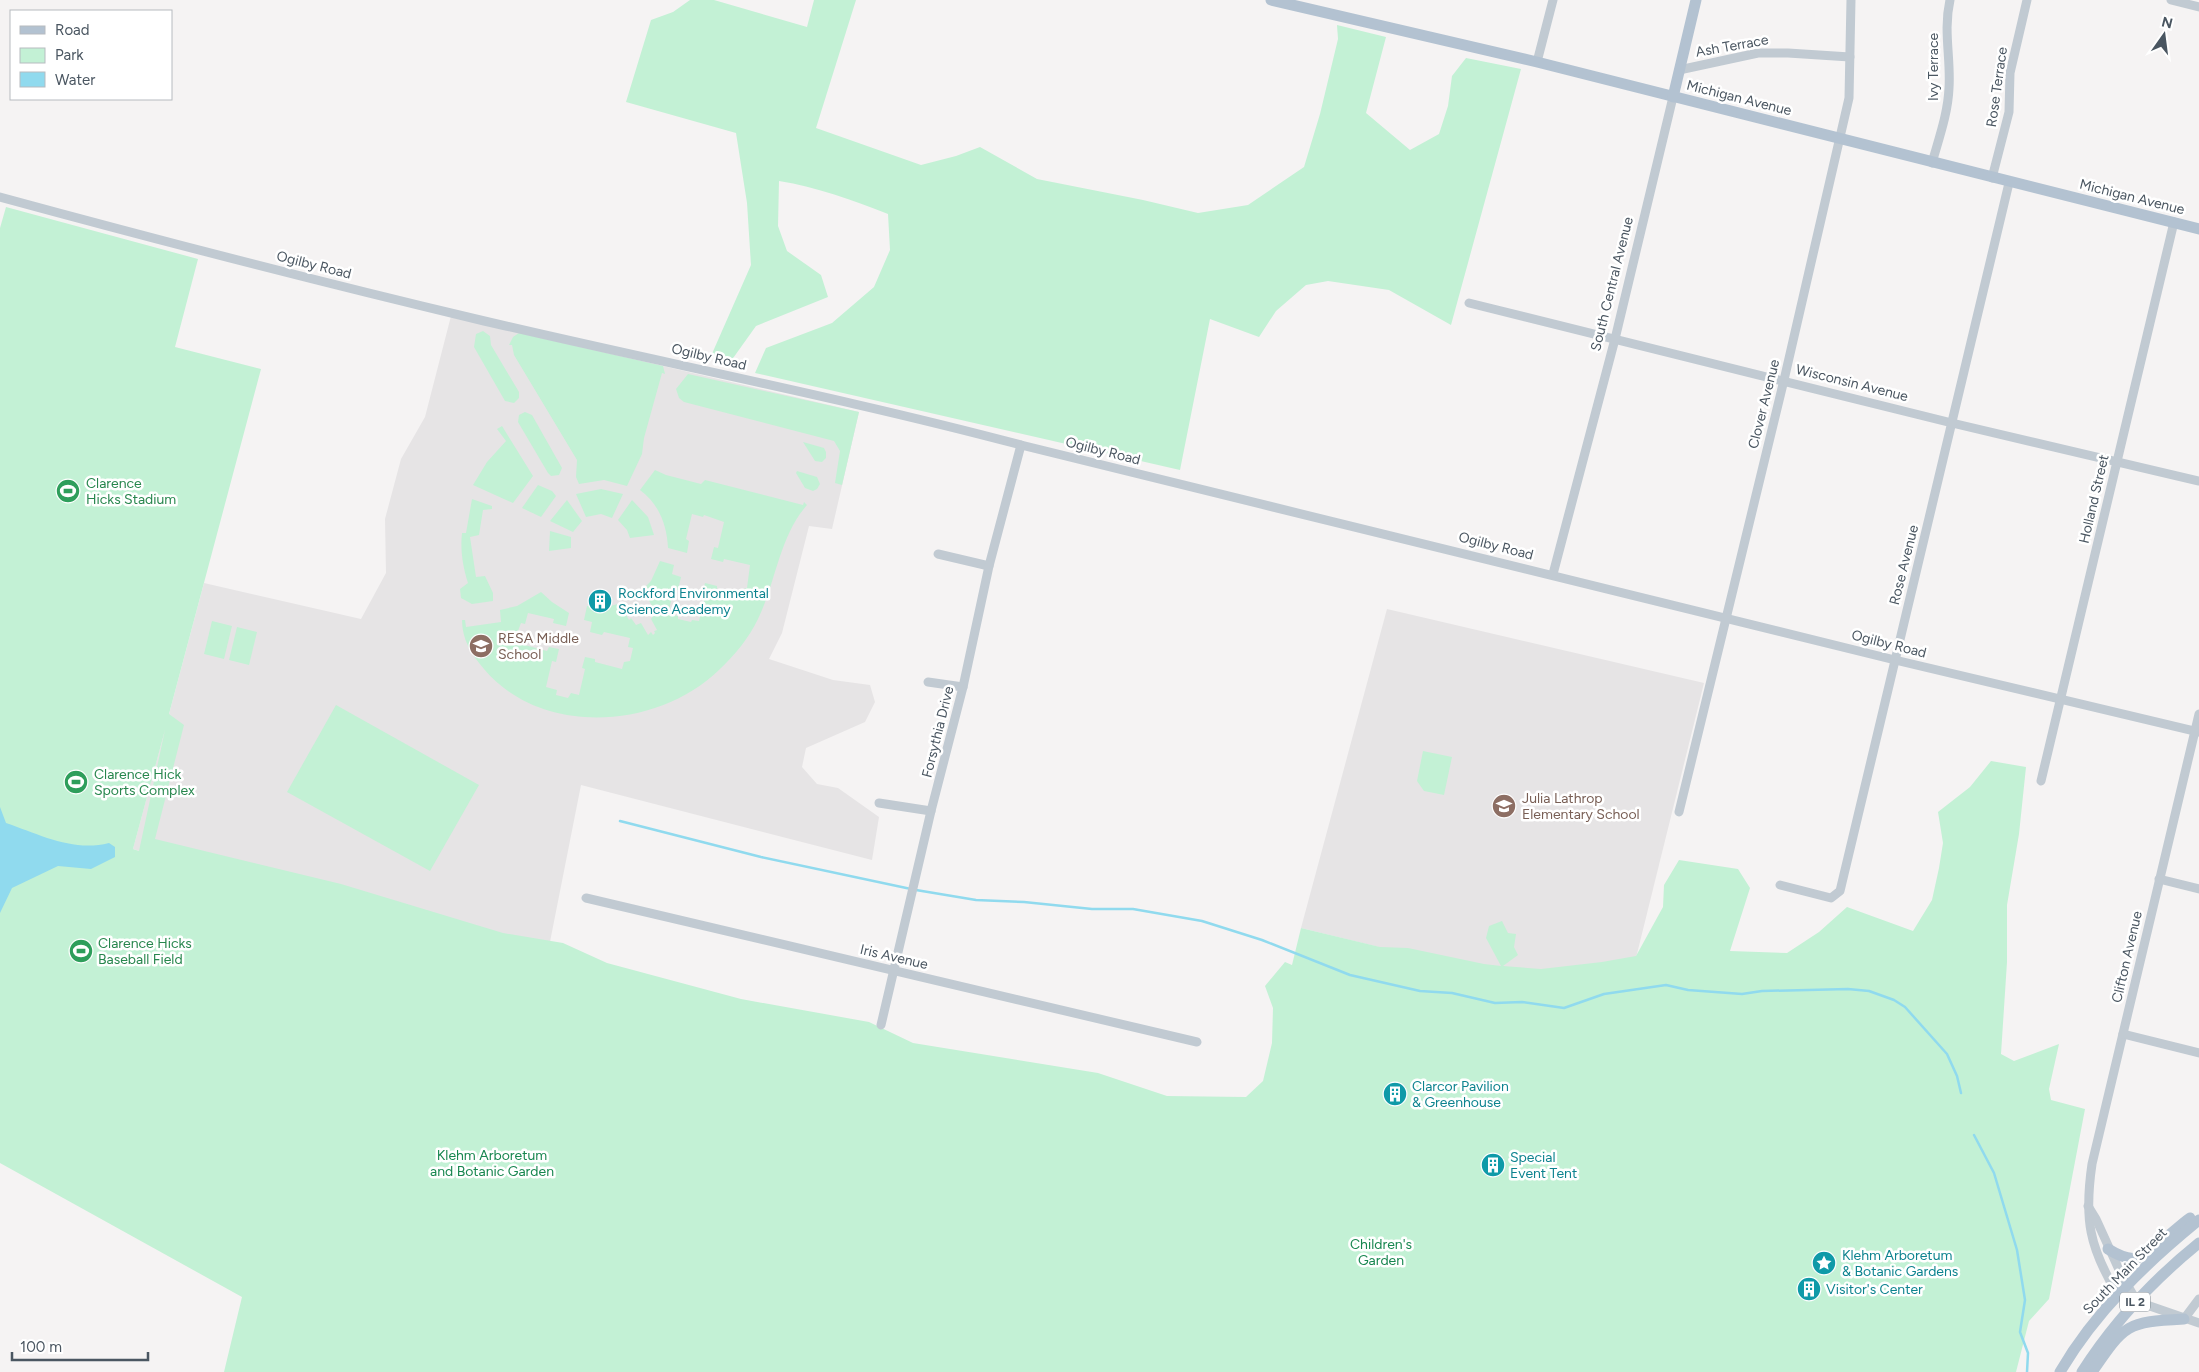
<svg xmlns="http://www.w3.org/2000/svg" width="2199" height="1372" font-family="Figtree,sans-serif">
<style>
.education{fill:#e6e4e5}
.green{fill:#c3f1d5;fill-rule:evenodd}
.water{fill:#90daee}
.lines{fill:none;stroke-linecap:round;stroke-linejoin:round}
.stream{stroke:#90daee;stroke-width:2.5}
.minor{stroke:#c1cad2;stroke-width:9}
.major{stroke:#b3c2d1;stroke-width:11}
.labels{text-anchor:middle;dominant-baseline:central;stroke-width:5;stroke-linejoin:round;paint-order:stroke}
.shield{fill:#fff;stroke:#808990;stroke-width:1}
.shield-label{font-size:12px;font-weight:bold;fill:#4a5661}
.street-label{font-size:14px;fill:#4a5661;stroke:#fff}
.leisure-label{font-size:14px;fill:#27864d;stroke:#fff;text-anchor:start}
.culture-label{font-size:14px;fill:#0d838f;stroke:#fff;text-anchor:start}
.education-label{font-size:14px;fill:#785e54;stroke:#fff;text-anchor:start}
.park-label{font-size:14px;fill:#17864f;stroke:#fff}
</style>
<rect width="100%" height="100%" fill="#f5f3f3"/>
<g class="education">
<path d="M451,316L859,412L832,529L809,526L782,633L769,659L833,680L870,685L875,702L865,722L806,748L802,767L817,784L838,788L879,817L872,860L581,785L546,962L338,913L133,849L204,583L361,619L386,573L385,519L401,459L425,417Z"/>
<path d="M1387,609L1704,683L1632,974L1518,981L1301,928Z"/>
</g>
<g class="green">
<path d="M690,0H714L807,27L814,0H856L816,128L921,165L956,156L980,147L1037,179L1143,200L1198,213L1248,205L1304,167L1320,114L1338,39L1337,25L1386,37L1366,113L1410,150L1439,134L1448,106L1452,76L1466,58L1521,69L1451,325L1389,290L1328,281L1306,285L1276,311L1259,337L1210,319L1180,470L755,373L766,348L832,323L874,287L890,250L888,214C852,200 817,187 779,181L778,226L787,251L821,275L828,297L756,326L731,361L711,356L751,265L747,203L736,133L626,102L651,20L673,12Z"/>
<path d="M6,207L198,259L175,347L261,369L169,714L184,725L155,839L341,884L503,933L563,943L607,963L741,999L869,1022L913,1043L1098,1073L1167,1096L1246,1097L1263,1081L1272,1043L1273,1008L1265,986L1285,962L1292,965L1301,928L1380,947L1408,948L1484,964L1501,966L1486,938L1489,926L1502,921L1508,933L1516,934L1514,947L1518,955L1503,966L1541,969L1602,962L1636,956L1663,907L1664,885L1679,860L1738,869L1750,888L1730,951L1787,953L1819,932L1847,907L1913,931L1932,900L1939,868L1943,843L1938,812L1970,787L1991,761L2026,767L2019,834L2007,905V962L2001,1054L2014,1061L2059,1044L2049,1089L2051,1100L2085,1109L2049,1299L2029,1321L2016,1372H224L242,1297L0,1163V228ZM165,730L139,851L133,849Z"/>
<path d="M483,331L490,336L491,345L519,392V398L514,403L505,401L474,347L476,334Z"/>
<path d="M519,333L663,366L665,374L662,373L644,438L642,454L627,486L604,480L579,484L576,477L577,460L514,355L512,345H509L513,337Z"/>
<path d="M688,374L859,412L842,485L835,483L840,451L834,441L684,402L679,398L676,389Z"/>
<path d="M525,412L532,415L562,468L559,475L551,476L548,473L518,422L519,415Z"/>
<path d="M502,426L533,476L513,503L473,485L487,462L506,441L497,429Z"/>
<path d="M803,442L824,448L826,452V458L822,462L815,461Z"/>
<path d="M655,470L666,475L701,484L705,480L803,505L804,502L807,505C779,537 776,582 758,619C749,638 734,656 719,670C658,729 542,738 484,669C471,654 462,639 462,620H465L466,627L501,622L500,610L517,606L541,592L552,602L569,613L566,626L553,623L554,619L528,613L525,624L521,623L518,631L523,633L521,644L547,651L549,647L559,649L556,662L552,661L546,687L557,690L556,695L568,698L571,693L579,695L585,669L582,668L585,657L595,659V662L622,669L624,662L630,661L633,648L628,647L630,638L604,632L602,635L590,632L592,622L584,620L587,606L606,607L622,603L626,610L624,611L629,620L631,618L636,625L641,623L648,635L651,632L653,635L655,633L654,631L657,630L651,619L654,615L650,608L652,606L647,597L644,598L640,592L651,581L660,561L674,565L672,574L681,577L678,590L674,589L668,614L678,616V619L691,622L692,620L699,621L705,597L702,596L705,583L717,586V589L743,596L745,588H747L750,565L724,559L723,562L711,559L714,547L718,548L724,522L704,515L703,517L692,514L686,539L689,541L687,553L668,548C667,525 659,504 640,490Z"/>
<path d="M797,471L817,477L820,484L817,489L813,491L805,488L796,473Z"/>
<path d="M538,485L552,491L556,496L541,517L522,508Z"/>
<path d="M601,489L623,494L612,518L601,514L586,517L576,494Z"/>
<path d="M472,499L492,506V509L483,510L479,535L470,537L476,577L485,576L493,593V601L472,604L461,598L460,589L468,583C463,567 460,550 462,533H466Z"/>
<path d="M567,500L582,521L573,532L550,521Z"/>
<path d="M632,500L648,517L654,535L630,538L627,530L618,520Z"/>
<path d="M550,531L571,537V548L549,551Z"/>
<path d="M212,621L232,626L224,659L204,654Z"/>
<path d="M237,627L257,632L249,665L229,660Z"/>
<path d="M336,705L479,785L430,871L287,792Z"/>
<path d="M1423,751L1452,757L1444,795L1424,791L1417,781Z"/>
</g>
<path class="water" d="M0,807L6,823C41,835 73,852 109,843L115,847V857L91,869L58,866L12,888L0,913Z"/>
<g class="lines">
<g class="stream">
<path d="M620,821L761,857L911,889"/>
<path d="M916,890L976,900L1024,902L1092,909H1133L1202,921L1262,940L1350,975L1420,991L1452,993L1495,1003L1522,1002L1564,1008L1604,994L1666,985L1688,990L1742,994L1762,991L1848,989L1869,991L1894,1000L1905,1007L1947,1054L1957,1076L1961,1093"/>
<path d="M1974,1135L1994,1173L2017,1250L2025,1300L2020,1332L2028,1353L2027,1372"/>
</g>
<g class="minor">
<path d="M2171,0L2199,7"/>
<path d="M1537,62L1553,0"/>
<path d="M1679,70L1758,53H1788L1850,57"/>
<path d="M1932,163C1939,138 1948,113 1949,88C1951,58 1943,31 1950,0"/>
<path d="M1992,178L2009,112L2010,73L2027,0"/>
<path d="M0,197C158,240 316,281 476,319C657,362 840,397 1021,445L1895,660L2199,732"/>
<path d="M1469,303L1952,423L2199,481"/>
<path d="M938,554L989,566"/>
<path d="M1553,574L1615,339L1673,97"/>
<path d="M928,682L963,687"/>
<path d="M2199,714L2092,1164C2084,1219 2089,1247 2118,1295L2199,1323"/>
<path d="M2041,781L2174,222"/>
<path d="M879,803L931,811"/>
<path d="M1679,812L1784,380L1849,98L1851,0"/>
<path d="M2159,879L2199,889"/>
<path d="M1780,885L1831,898L1840,891L2009,183"/>
<path d="M586,898L1197,1042"/>
<path d="M881,1025L931,811L963,687L989,566L1021,445"/>
<path d="M2123,1034L2199,1053"/>
<path d="M2088,1206L2096,1219L2121,1274L2136,1300"/>
<path d="M2184,1319L2199,1299"/>
</g>
<g class="major">
<path d="M1271,0L1537,62L2199,229"/>
<path d="M1673,97L1696,0"/>
<path d="M2108,1249C2116,1254 2127,1260 2137,1258C2147,1257 2178,1226 2190,1218"/>
<path d="M2060,1372C2095,1312 2146,1263 2199,1220"/>
<path d="M2082,1372C2114,1322 2153,1280 2199,1243"/>
<path d="M2092,1372C2125,1324 2126,1322 2184,1319"/>
</g>
</g>
<defs>
<g id="stadium-disc" transform="scale(1.25)"><circle r="9.5" fill="#2e9e5b" stroke="#fff"/><path d="M0-5a6.5 5 0 1 0 0 10a6.5 5 0 1 0 0-10ZM-3.5-1.8h7v3.6h-7Z" fill="#fff"/></g>
<g id="building-disc" transform="scale(1.25)"><circle r="9.5" fill="#0f9aa8" stroke="#fff"/><path d="M-4-6H4V6H1V3H-1V6H-4ZM-2.5-4.3h1.7v1.8h-1.7ZM.8-4.3h1.7v1.8H.8ZM-2.5-1h1.7V.8h-1.7ZM.8-1h1.7V.8H.8Z" fill="#fff"/></g>
<g id="school-disc" transform="scale(1.25)"><circle r="9.5" fill="#8d6e63" stroke="#fff"/><path d="M0-5L7-2L0 1L-7-2ZM-4 1L0 2.5L4 1V4Q0 6-4 4Z" fill="#fff"/></g>
<g id="sight-disc" transform="scale(1.25)"><circle r="9.5" fill="#0f9aa8" stroke="#fff"/><path d="M0-6L1.8-2.2L6-1.7L2.9 1.2L3.7 5.4L0 3.3L-3.7 5.4L-2.9 1.2L-6-1.7L-1.8-2.2Z" fill="#fff"/></g>
</defs>
<g fill-rule="evenodd">
<use href="#stadium-disc" x="68" y="491"/>
<use href="#building-disc" x="600" y="601"/>
<use href="#school-disc" x="481" y="646"/>
<use href="#stadium-disc" x="76" y="782"/>
<use href="#school-disc" x="1504" y="806"/>
<use href="#stadium-disc" x="81" y="951"/>
<use href="#building-disc" x="1395" y="1094"/>
<use href="#building-disc" x="1493" y="1165"/>
<use href="#sight-disc" x="1824" y="1263"/>
<use href="#building-disc" x="1809" y="1289"/>
</g>
<g class="labels">
<rect class="shield" x="2120" y="1292.5" width="30" height="19" rx="4"/>
<g class="shield-label">
<text x="2135" y="1302">IL 2</text>
</g>
<g class="street-label">
<text transform="translate(1732 46) rotate(-10)">Ash Terrace</text>
<text transform="translate(1933 67) rotate(-90)">Ivy Terrace</text>
<text transform="translate(1997 87) rotate(-82)">Rose Terrace</text>
<text transform="translate(1739 98) rotate(14)">Michigan Avenue</text>
<text transform="translate(2132 197) rotate(14)">Michigan Avenue</text>
<text transform="translate(314 265) rotate(14)">Ogilby Road</text>
<text transform="translate(1612 284) rotate(-76)">South Central Avenue</text>
<text transform="translate(709 357) rotate(13)">Ogilby Road</text>
<text transform="translate(1852 383) rotate(14)">Wisconsin Avenue</text>
<text transform="translate(1764 404) rotate(-76)">Clover Avenue</text>
<text transform="translate(1103 451) rotate(14)">Ogilby Road</text>
<text transform="translate(2094 499) rotate(-77)">Holland Street</text>
<text transform="translate(1496 546) rotate(14)">Ogilby Road</text>
<text transform="translate(1904 565) rotate(-76)">Rose Avenue</text>
<text transform="translate(1889 644) rotate(14)">Ogilby Road</text>
<text transform="translate(938 732) rotate(-76)">Forsythia Drive</text>
<text transform="translate(894 957) rotate(13)">Iris Avenue</text>
<text transform="translate(2127 957) rotate(-77)">Clifton Avenue</text>
<text transform="translate(2125 1271) rotate(-46)">South Main Street</text>
</g>
<g class="leisure-label">
<text x="86" y="483">Clarence<tspan x="86" dy="16">Hicks Stadium</tspan></text>
<text x="94" y="774">Clarence Hick<tspan x="94" dy="16">Sports Complex</tspan></text>
<text x="98" y="943">Clarence Hicks<tspan x="98" dy="16">Baseball Field</tspan></text>
</g>
<g class="culture-label">
<text x="618" y="593">Rockford Environmental<tspan x="618" dy="16">Science Academy</tspan></text>
<text x="1412" y="1086">Clarcor Pavilion<tspan x="1412" dy="16">&amp; Greenhouse</tspan></text>
<text x="1510" y="1157">Special<tspan x="1510" dy="16">Event Tent</tspan></text>
<text x="1842" y="1255">Klehm Arboretum<tspan x="1842" dy="16">&amp; Botanic Gardens</tspan></text>
<text x="1826" y="1289">Visitor's Center</text>
</g>
<g class="education-label">
<text x="498" y="638">RESA Middle<tspan x="498" dy="16">School</tspan></text>
<text x="1522" y="798">Julia Lathrop<tspan x="1522" dy="16">Elementary School</tspan></text>
</g>
<g class="park-label">
<text x="492" y="1155">Klehm Arboretum<tspan x="492" dy="16">and Botanic Garden</tspan></text>
<text x="1381" y="1244">Children's<tspan x="1381" dy="16">Garden</tspan></text>
</g>
</g>
<rect x="10" y="10" width="162" height="90" fill="#ffffff" stroke="#b7bbc0"/>
<rect x="20" y="26" width="25" height="8" fill="#b3c2d1" stroke="#b7bbc0"/>
<text x="55" y="35" font-size="15" fill="#4a5661">Road</text>
<rect x="20" y="48" width="25" height="15" fill="#c3f1d5" stroke="#b7bbc0"/>
<text x="55" y="60" font-size="15" fill="#4a5661">Park</text>
<rect x="20" y="72" width="25" height="15" fill="#90daee" stroke="#b7bbc0"/>
<text x="55" y="85" font-size="15" fill="#4a5661">Water</text>
<g transform="translate(2164 35) rotate(14)" stroke="#ffffff" stroke-width="4" paint-order="stroke">
<path d="M0-4L9 19L0 12L-9 19Z" fill="#4a5661"/>
<text y="-8" font-size="14" font-weight="bold" text-anchor="middle" fill="#4a5661">N</text>
</g>
<path d="M12 1352v8h136v-8" fill="none" stroke="#4a5661" stroke-width="2.5"/>
<text x="20" y="1352" font-size="15" fill="#4a5661" stroke="#ffffff" stroke-width="4" paint-order="stroke">100 m</text>
</svg>
